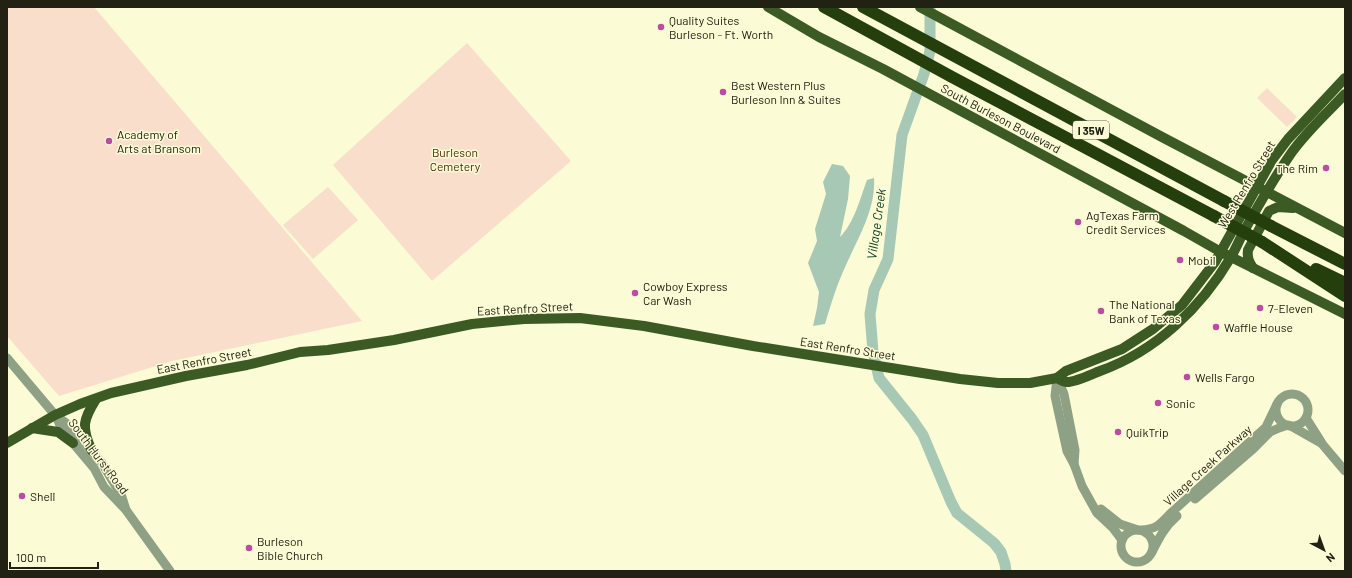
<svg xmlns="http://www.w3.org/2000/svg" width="1352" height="578" font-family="Barlow,sans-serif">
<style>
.green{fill:#fadecc}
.water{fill:#a7c8b5}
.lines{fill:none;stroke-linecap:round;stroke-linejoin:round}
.river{stroke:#a7c8b5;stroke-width:11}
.minor{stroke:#8fa184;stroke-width:9}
.major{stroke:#3b5a24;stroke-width:10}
.highway{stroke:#243f0c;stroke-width:12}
.highway-bridge{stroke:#243f0c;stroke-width:12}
.poi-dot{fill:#bd4aa4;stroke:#fbfbd5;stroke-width:1.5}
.labels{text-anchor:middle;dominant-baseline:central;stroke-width:3;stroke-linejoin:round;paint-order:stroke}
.shield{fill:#fbfbd5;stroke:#63634e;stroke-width:1}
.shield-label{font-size:11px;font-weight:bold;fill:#222214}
.poi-label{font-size:12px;fill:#222214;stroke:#fbfbd5;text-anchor:start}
.street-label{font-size:12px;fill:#222214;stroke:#fbfbd5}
.park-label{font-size:12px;fill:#512908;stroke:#fbfbd5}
.water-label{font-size:13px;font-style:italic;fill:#0b3723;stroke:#fbfbd5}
</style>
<rect width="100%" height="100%" fill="#fbfbd5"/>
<g class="green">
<path d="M7,7H94L362,321L172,361L59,396L7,336Z"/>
<path d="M467,43L571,161L432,281L333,165Z"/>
<path d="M1267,88L1297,117L1287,127L1257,98Z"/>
<path d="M328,187L358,220L313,259L283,225Z"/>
</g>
<path class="water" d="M832,164L843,166L850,176L848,199L840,237C854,223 860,199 867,180L874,178C876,209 858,238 846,265C837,284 831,304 825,324L813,326L817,308L819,292L808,263L817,241L815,229L826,194L823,182Z"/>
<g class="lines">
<path class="river" d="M930,7V51L924,74L902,135L888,259L874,290L870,314L873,352L879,378L912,419L923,435L951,502L957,513L994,543L1001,552L1005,564L1006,571"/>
<g class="minor">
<path d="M7,358L55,415L70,426L102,463L122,497L126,510"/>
<path d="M1057,378L1055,396L1067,451L1074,464L1082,486L1097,513L1113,528L1122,540"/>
<path d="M1058,380L1064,394L1075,450L1074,464"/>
<circle cx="1292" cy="410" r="16"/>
<path d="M56,416L62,430L94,468L104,487L126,510L170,571"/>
<path d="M1306,418L1323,445L1345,471"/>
<path d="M1291,426L1321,443"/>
<path d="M1195,499L1253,449L1270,432L1279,428L1288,425"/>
<path d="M1101,509L1120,524L1138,530"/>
<circle cx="1137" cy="546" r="16"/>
<path d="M1141,530C1158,529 1160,524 1172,512L1266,427L1277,404"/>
<path d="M1152,552C1159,538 1165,526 1177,516"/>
</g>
<g class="major">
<path d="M768,7L819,37L883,69L1184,231L1221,252L1345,314"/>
<path d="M920,7L1162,137L1345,233"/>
<path d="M1253,268C1249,262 1247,258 1248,250L1269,211L1278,207L1293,208"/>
<path d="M1057,378C1060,379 1063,382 1066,382C1074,383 1092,374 1100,371C1156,351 1201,308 1231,257C1235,250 1239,241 1243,233C1258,206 1274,178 1292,152C1307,131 1327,113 1345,94"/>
<path d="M32,428L58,432L73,443"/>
<path d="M7,443L55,415L80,404L111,393L186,376L247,365L300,352L328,350L394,340L472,324L524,319L580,318L644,326L753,346L960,379L998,383H1030L1057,378L1066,371L1122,349L1153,329L1182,305L1215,262L1272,160L1288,139L1345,78"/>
<path d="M92,451C81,427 83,420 96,399"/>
</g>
<g class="highway">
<path d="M824,7L952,77L1214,216"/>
<path d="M863,7L1224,201"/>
<path d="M1271,226L1345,264"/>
<path d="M1262,242L1345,296"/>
<path d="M1316,269L1345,283"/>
</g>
<g class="highway-bridge">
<path d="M1224,201L1271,226"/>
<path d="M1214,216L1262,242"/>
</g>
</g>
<g class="poi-dot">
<circle cx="661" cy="27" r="4"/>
<circle cx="723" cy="92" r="4"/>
<circle cx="109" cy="141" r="4"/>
<circle cx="1326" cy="168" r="4"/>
<circle cx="1078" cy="222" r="4"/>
<circle cx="1180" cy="260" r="4"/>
<circle cx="635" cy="293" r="4"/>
<circle cx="1260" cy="308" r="4"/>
<circle cx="1101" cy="311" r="4"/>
<circle cx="1216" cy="327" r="4"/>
<circle cx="1187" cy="377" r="4"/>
<circle cx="1158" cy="403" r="4"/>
<circle cx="1118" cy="432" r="4"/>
<circle cx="22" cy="496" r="4"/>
<circle cx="249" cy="548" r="4"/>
</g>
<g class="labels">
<rect class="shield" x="1073" y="121" width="36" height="18" rx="3"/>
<g class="shield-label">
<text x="1091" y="130">I 35W</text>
</g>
<g class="poi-label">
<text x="669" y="20">Quality Suites<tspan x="669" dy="14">Burleson - Ft. Worth</tspan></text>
<text x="731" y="85">Best Western Plus<tspan x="731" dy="14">Burleson Inn &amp; Suites</tspan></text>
<text x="117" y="134">Academy of<tspan x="117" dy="14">Arts at Bransom</tspan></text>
<text x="1318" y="168" text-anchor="end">The Rim</text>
<text x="1086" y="215">AgTexas Farm<tspan x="1086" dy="14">Credit Services</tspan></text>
<text x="1188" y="260">Mobil</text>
<text x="643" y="286">Cowboy Express<tspan x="643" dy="14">Car Wash</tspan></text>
<text x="1109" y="304">The National<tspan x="1109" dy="14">Bank of Texas</tspan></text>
<text x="1268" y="308">7-Eleven</text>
<text x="1224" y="327">Waffle House</text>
<text x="1195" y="377">Wells Fargo</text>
<text x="1166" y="403">Sonic</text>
<text x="1126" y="432">QuikTrip</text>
<text x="30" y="496">Shell</text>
<text x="257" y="541">Burleson<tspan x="257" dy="14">Bible Church</tspan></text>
</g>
<g class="street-label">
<text transform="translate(1001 118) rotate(28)">South Burleson Boulevard</text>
<text transform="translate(1246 184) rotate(-59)">West Renfro Street</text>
<text transform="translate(525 308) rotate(-3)">East Renfro Street</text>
<text transform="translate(848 348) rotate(9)">East Renfro Street</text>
<text transform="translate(204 360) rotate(-11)">East Renfro Street</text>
<text transform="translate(99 456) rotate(53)">South Hurst Road</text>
<text transform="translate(1207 465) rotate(-42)">Village Creek Parkway</text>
</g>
<g class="park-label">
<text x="455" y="152">Burleson<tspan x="455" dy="14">Cemetery</tspan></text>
</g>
<g class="water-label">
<text transform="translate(876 224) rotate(-82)">Village Creek</text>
</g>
</g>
<rect width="1352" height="578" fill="none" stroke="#222214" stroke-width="16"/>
<g transform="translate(1324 550) rotate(139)" stroke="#fbfbd5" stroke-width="3" paint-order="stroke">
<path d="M0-3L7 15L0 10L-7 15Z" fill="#222214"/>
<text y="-6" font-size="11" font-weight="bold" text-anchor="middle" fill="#222214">N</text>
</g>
<path d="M10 562v6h88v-6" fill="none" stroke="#222214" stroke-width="2"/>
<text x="16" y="562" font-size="12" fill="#222214" stroke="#fbfbd5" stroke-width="3" paint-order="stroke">100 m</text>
</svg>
